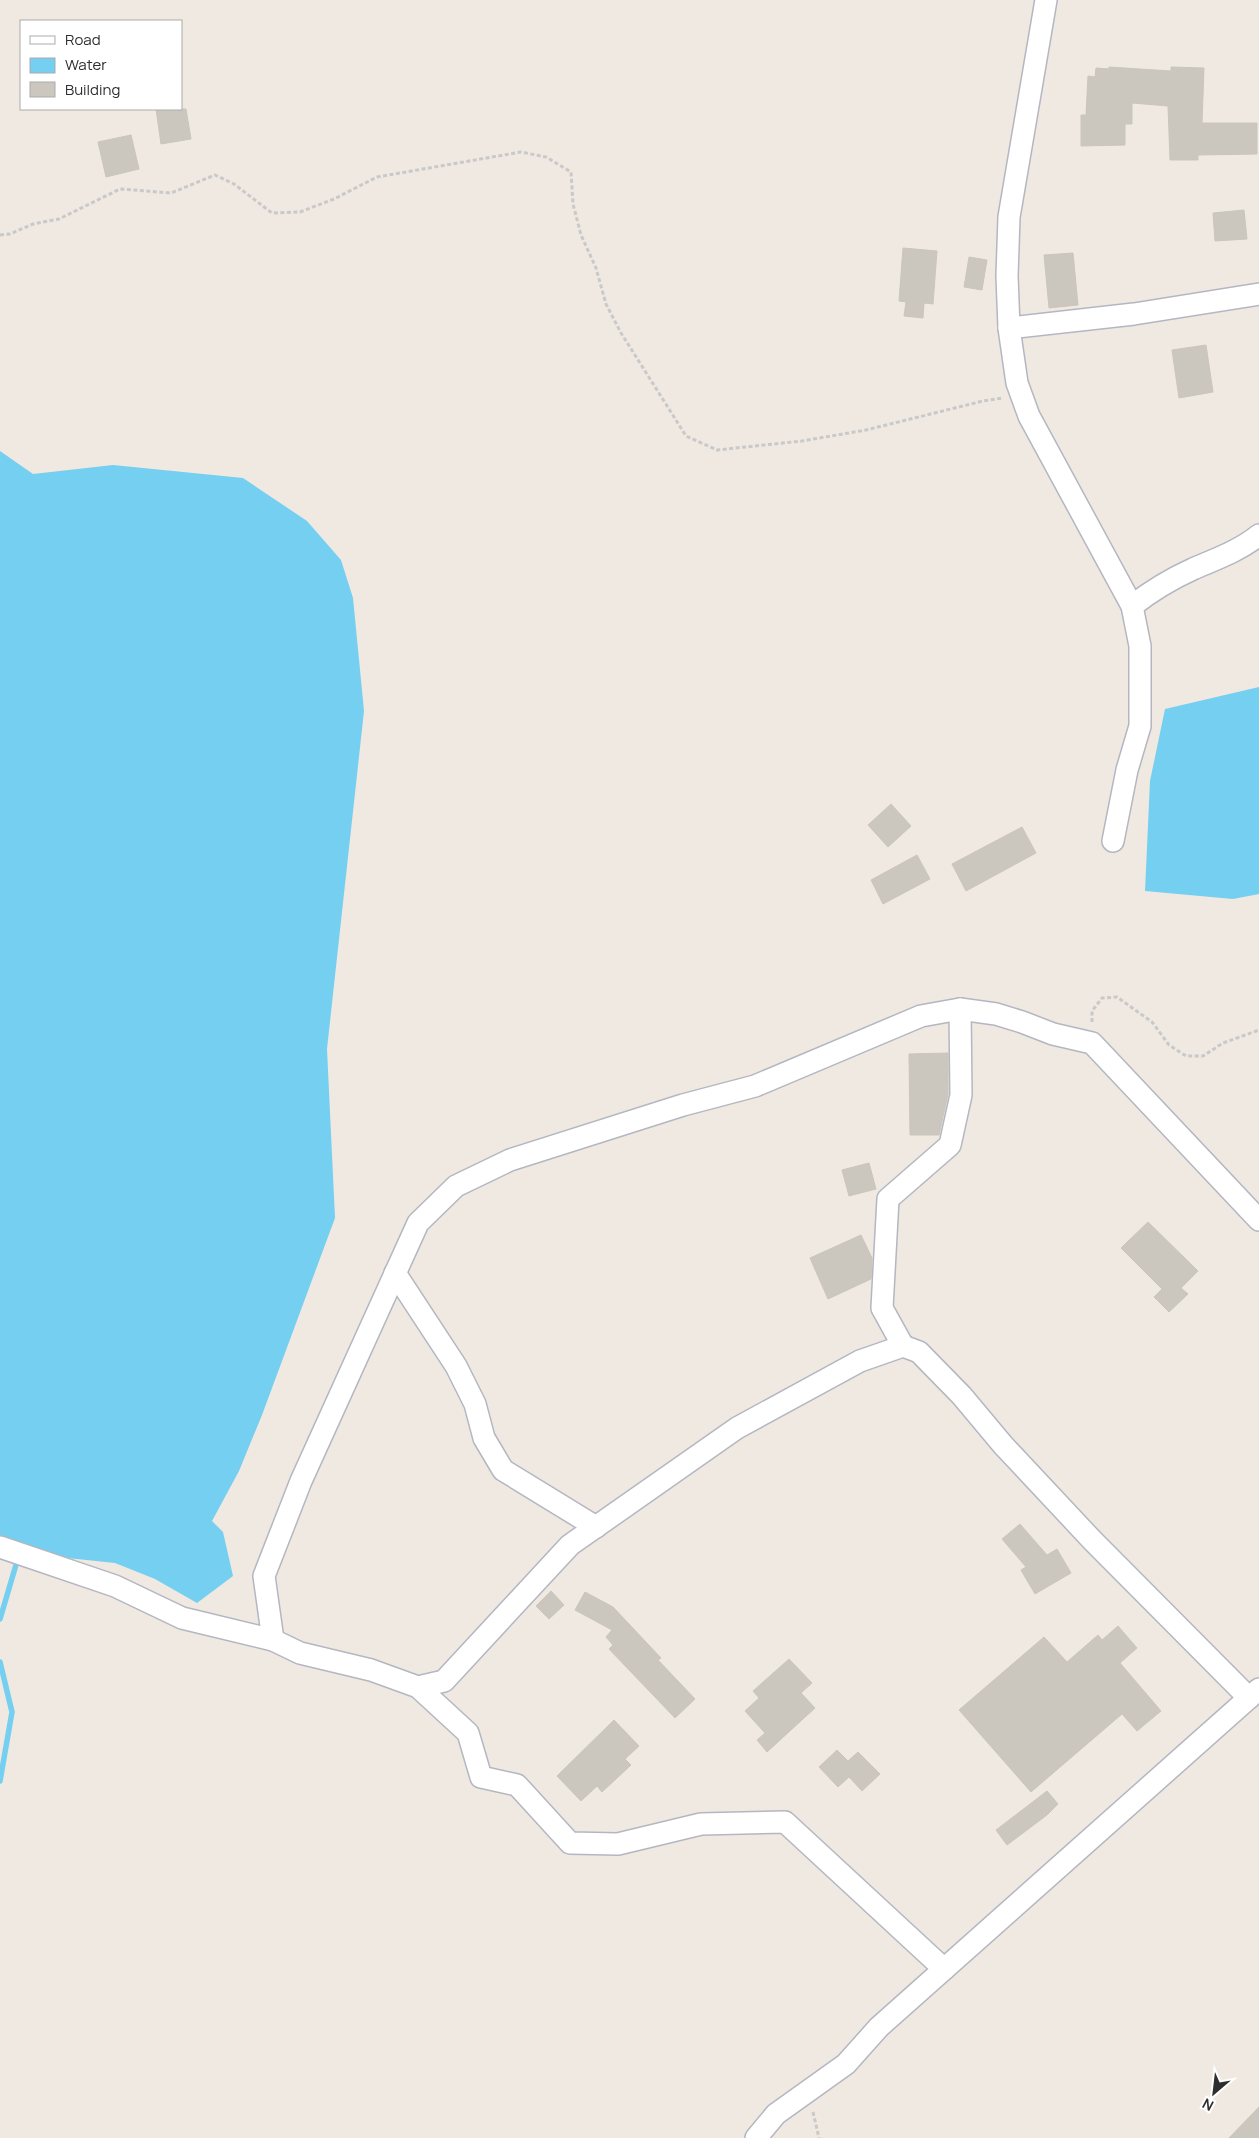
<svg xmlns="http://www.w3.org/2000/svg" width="1259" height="2138" font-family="Manrope,sans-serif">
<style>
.water{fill:#75cff0}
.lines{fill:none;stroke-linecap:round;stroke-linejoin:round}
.stream{stroke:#75cff0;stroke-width:5.5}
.building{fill:#cbc7bf;stroke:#cbc5ba}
.minor-casing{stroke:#b4b7c1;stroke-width:24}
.path{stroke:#c9c9c9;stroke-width:3;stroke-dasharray:4 2.5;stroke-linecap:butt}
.minor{stroke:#fff;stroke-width:21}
</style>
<rect width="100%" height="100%" fill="#efe9e1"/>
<g class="water">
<path d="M0,451L33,474L113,465L243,478L307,521L341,560L353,598L364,711L327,1049L335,1218L262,1415L239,1471L212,1521L223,1532L233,1576L197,1603L155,1579L115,1563L58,1557L0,1535Z"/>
<path d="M1259,687V894L1233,899L1145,891L1150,781L1165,709Z"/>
</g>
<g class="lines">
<g class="stream">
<path d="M0,1619L18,1558"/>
<path d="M0,1662L12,1712L0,1781"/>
</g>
</g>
<g class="building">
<path d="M1109,67L1171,71V67L1204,68L1202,123H1257V154L1198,155V160H1170L1168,106L1132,103V124H1125V145L1081,146V115H1086L1088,76L1095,77L1096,68L1109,69Z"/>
<path d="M156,109H186L191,139L161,144Z"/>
<path d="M131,135L139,169L106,177L98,142Z"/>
<path d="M1244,210L1247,239L1215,241L1213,213Z"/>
<path d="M903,248L937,251L933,304L924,303L923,318L904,316L906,302L899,301Z"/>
<path d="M1073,253L1078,305L1049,308L1044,255Z"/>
<path d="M969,257L987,260L982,290L964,287Z"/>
<path d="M1206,345L1213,392L1179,398L1172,350Z"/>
<path d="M891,804L911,826L888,847L868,825Z"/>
<path d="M1022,827L1036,853L966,891L952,864Z"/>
<path d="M917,855L930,879L883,904L871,880Z"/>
<path d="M948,1053V1094L939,1135H910L909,1054Z"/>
<path d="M869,1163L876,1189L849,1196L842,1170Z"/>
<path d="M1148,1222L1198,1271L1181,1288L1188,1294L1169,1312L1154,1297L1162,1289L1121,1248Z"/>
<path d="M861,1235L872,1258L871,1279L828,1299L810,1258Z"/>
<path d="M1020,1524L1047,1555L1057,1549L1071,1573L1035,1594L1021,1570L1026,1567L1002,1539Z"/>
<path d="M551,1591L564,1605L549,1619L536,1606Z"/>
<path d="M585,1592L613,1607L661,1658L658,1660L695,1699L675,1718L609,1649L613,1645L606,1637L612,1630L575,1610Z"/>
<path d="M1118,1626L1137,1648L1120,1663L1161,1711L1137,1731L1122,1714L1031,1792L959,1710L1044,1637L1067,1662L1098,1635L1102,1640Z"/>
<path d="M789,1659L812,1683L801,1693L815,1708L767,1752L757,1740L765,1733L745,1711L759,1698L753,1691Z"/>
<path d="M614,1720L639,1746L625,1759L631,1765L602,1792L597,1786L581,1801L557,1776Z"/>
<path d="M837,1750L848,1761L858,1752L880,1774L862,1791L849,1777L838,1787L819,1767Z"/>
<path d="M1047,1791L1058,1804L1047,1815L1007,1845L996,1830Z"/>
<path d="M1259,2107V2138H1229Z"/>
</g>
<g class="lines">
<g class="minor-casing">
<g id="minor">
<path d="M1046,0L1009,217L1007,276L1009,328L1017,383L1029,416L1132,606L1140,646V726L1127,770L1113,841"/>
<path d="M1009,328L1134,314L1259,294"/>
<path d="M1132,606C1151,591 1171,579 1193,569C1216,559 1239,551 1259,535"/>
<path d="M395,1273L456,1366L475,1404L484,1438L503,1470L596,1527"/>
<path d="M903,1346L882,1308L888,1199L950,1145L961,1095L960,1009"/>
<path d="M0,1547L115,1586L182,1618L273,1640L300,1653L371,1670L418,1687L444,1681L570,1545L737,1428L860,1361L903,1346L919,1352L962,1396L1003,1445L1092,1540L1249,1698"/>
<path d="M273,1640L264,1576L301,1481L418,1223L456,1186L510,1160L683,1105L755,1086L921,1016L960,1009L996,1014L1022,1022L1053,1034L1092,1043L1259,1220"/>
<path d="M418,1687L468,1733L481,1777L517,1785L570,1843L618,1844L701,1824L785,1822L944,1969"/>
<path d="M756,2138L776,2114L846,2064L879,2027L1259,1689"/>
</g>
</g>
<g class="path">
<path d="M0,235L10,234L33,224L59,219L120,189L171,193L215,175L234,184L272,213L300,212L334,199L377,177L521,152L546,157L571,172L573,204L581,235L596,268L606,304L621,333L686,436L717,450L802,441L866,430L983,401L1003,398"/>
<path d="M1092,1022V1011L1102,998L1117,997L1152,1022L1169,1045L1186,1056H1203L1223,1043L1259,1030"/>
<path d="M813,2112L819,2138"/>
</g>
<use href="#minor" class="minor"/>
</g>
<rect x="20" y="20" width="162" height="90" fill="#ffffff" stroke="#ababab"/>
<rect x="30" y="36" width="25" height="8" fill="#ffffff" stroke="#ababab"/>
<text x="65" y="45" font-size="15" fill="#2e2e2e">Road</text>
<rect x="30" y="58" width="25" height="15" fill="#75cff0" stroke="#ababab"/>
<text x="65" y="70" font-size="15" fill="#2e2e2e">Water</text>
<rect x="30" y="82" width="25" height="15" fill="#cbc7bf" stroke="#ababab"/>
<text x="65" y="95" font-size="15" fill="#2e2e2e">Building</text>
<g transform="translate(1214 2093) rotate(208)" stroke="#ffffff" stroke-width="4" paint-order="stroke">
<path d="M0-4L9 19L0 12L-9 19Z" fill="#2e2e2e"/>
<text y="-8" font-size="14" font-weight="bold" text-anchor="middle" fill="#2e2e2e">N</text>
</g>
</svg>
